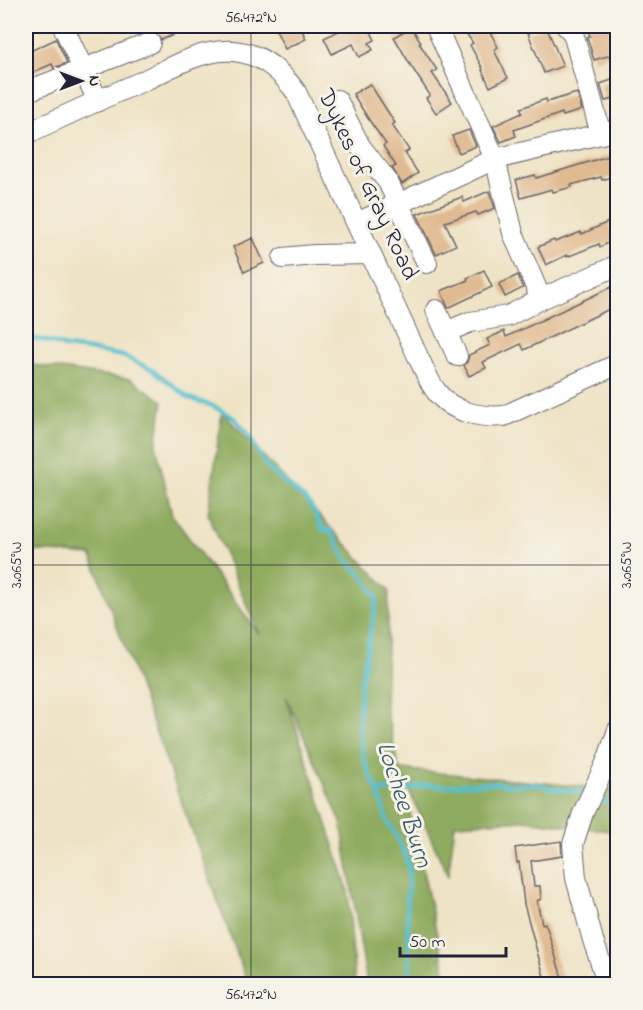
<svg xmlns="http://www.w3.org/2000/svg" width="643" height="1010" font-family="'Indie Flower',sans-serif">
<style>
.forest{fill:#8eab5e;stroke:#58664c;stroke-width:1.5}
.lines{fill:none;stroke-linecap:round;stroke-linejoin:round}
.stream{stroke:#52becd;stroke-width:4.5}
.building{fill:#e0ba90}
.minor-casing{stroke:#6a666b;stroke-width:22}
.minor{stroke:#fff;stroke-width:20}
.ticks{fill:none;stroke:#22223b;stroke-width:1.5;stroke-opacity:0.45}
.labels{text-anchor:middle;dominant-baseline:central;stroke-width:6;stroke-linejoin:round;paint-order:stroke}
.street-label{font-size:24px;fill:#22223b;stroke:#f7f3e8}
.water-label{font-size:26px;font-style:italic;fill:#33596e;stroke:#f7f3e8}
.neatline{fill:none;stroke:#22223b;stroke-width:2}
.ticks-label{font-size:15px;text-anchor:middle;fill:#22223b}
</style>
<rect width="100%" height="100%" fill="#f7f3e8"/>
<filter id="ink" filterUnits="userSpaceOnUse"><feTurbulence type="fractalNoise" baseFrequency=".0167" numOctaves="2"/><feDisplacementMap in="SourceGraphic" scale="12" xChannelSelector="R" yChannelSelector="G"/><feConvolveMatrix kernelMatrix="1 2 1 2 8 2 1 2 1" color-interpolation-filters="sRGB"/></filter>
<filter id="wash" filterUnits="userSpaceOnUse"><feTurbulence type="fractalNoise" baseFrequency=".008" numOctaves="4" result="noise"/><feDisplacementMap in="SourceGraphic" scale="24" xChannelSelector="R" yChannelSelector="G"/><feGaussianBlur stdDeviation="1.35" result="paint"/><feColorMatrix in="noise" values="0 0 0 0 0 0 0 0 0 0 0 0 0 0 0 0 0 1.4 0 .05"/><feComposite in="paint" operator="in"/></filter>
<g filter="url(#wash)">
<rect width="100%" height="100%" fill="#efe3c5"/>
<path class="forest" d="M26,364L131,379L163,401L156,445L172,515L259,634L208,514L222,412L389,590L385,704L399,769L617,790V832L524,820L455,824L448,876L401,773L448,984H367L341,822L286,696L348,890L355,984H248L91,555L26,550Z"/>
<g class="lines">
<g class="stream">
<path d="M26,338L44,340L66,347L90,350L123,356L153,370L189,398L213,406L234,418L249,435L265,465L298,494C311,500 317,518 323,530H330L346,559L364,578L377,598L361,682L359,730L363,755L368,771L378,791L387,821L398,839L407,860L409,871L407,903L410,984"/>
<path d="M378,791L414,788L423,785L445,786L466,784L495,783L512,785L535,784L558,790L579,791L586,794"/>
<path d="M597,798L618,807"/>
</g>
</g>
<g id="blocks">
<g class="building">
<path d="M152,26H169L173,35L161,40L155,33Z"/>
<path d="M274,26H300L306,39L285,49Z"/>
<path d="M349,26H368L375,40L369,43L373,50L359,57L353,44L332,54L324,38Z"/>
<path d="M461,26H487L498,47L494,50L508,78L490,87L482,70L483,69L470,45L473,43Z"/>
<path d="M546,26L563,66L544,73L528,33Z"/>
<path d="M586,26H618V53L594,60L587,37L590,36Z"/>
<path d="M411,27L421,42L419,43L437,70L432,73L452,102L436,113L426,98L430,95L411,66L394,37Z"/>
<path d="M56,39L67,63L54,68L52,64L29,74L26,66V53Z"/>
<path d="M618,78V98L605,101L600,84Z"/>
<path d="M370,84L395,123L392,125L409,150L405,153L418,173L402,184L392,168L396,166L383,146L386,144L369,120L353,94Z"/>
<path d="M577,93L582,110L563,116L562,113L514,130L516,136L501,142L493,126L522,113L521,108L546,99L547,102Z"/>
<path d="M469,130L476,146L459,153L452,136Z"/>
<path d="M618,153V175L602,180L601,177L571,185L572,187L553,192L552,189L521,198L516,180L535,175L536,178Z"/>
<path d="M489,191L495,208L478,215L476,212L445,222L456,245L436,254L417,214L462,197L464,202Z"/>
<path d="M608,222L616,239L600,247L599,244L567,257V255L546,265L538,247L554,240L555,242L581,232L582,234Z"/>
<path d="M253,238L264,263L244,272L233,247Z"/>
<path d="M484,270L492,287L448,308L441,291L468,280L467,278Z"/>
<path d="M518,275L523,288L505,297L499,284Z"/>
<path d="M618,284V305L524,350L521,344L483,362L486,368L469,376L464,365L467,362L469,355L490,345L487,339L504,331L506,337Z"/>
<path d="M561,841L562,856L531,861L534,886H540L541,899L537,901L542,924L545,923L548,931L562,978L546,984L524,904L519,862L517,863L515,848Z"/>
</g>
</g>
</g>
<g filter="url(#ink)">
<use href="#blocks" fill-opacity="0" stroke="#6a666b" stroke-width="1.5"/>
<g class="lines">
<g class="minor-casing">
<g id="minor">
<path d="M63,26L98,101"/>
<path d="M436,26L495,159L513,233L541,299"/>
<path d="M566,26L573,33L601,134"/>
<path d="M33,89L150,43"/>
<path d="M337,100L360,146L388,182L427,263"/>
<path d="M26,134C64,116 103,98 143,81C171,68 201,49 233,51C261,53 281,71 296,92L420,361C425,371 429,382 436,391C451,412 480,418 504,416L618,364"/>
<path d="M357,223L495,159L618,130"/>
<path d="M283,258L314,255L371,254"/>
<path d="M436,310L457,356"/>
<path d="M446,332L470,322L508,316L541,299L618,265"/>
<path d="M608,984L593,940L576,878L573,844L583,813L607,761L618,730"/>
</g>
</g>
<use href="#minor" class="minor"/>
</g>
</g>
<path class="ticks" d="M251,26V984M26,565H618"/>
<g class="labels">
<g class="street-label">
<text transform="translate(367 185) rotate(65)">Dykes of Gray Road</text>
</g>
<g class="water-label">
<text transform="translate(403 805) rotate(72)">Lochee Burn</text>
</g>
</g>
<rect width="643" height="1010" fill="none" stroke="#f7f3e8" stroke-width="66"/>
<g transform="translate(81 81) rotate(90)" stroke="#f7f3e8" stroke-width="4.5" paint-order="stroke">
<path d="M0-4.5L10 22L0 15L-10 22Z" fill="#22223b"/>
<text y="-9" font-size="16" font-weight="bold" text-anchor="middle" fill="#22223b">N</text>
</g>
<path d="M400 947v9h106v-9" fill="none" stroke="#22223b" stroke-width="3"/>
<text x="409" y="947" font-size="18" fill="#22223b" stroke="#f7f3e8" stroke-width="4.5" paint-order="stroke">50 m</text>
<rect x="33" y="33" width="577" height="944" class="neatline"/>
<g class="ticks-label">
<text x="251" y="22">56.472°N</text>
<text transform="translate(16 565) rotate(-90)" y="5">3.065°W</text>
<text transform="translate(626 565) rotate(-90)" y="5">3.065°W</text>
<text x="251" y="999">56.472°N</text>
</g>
</svg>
